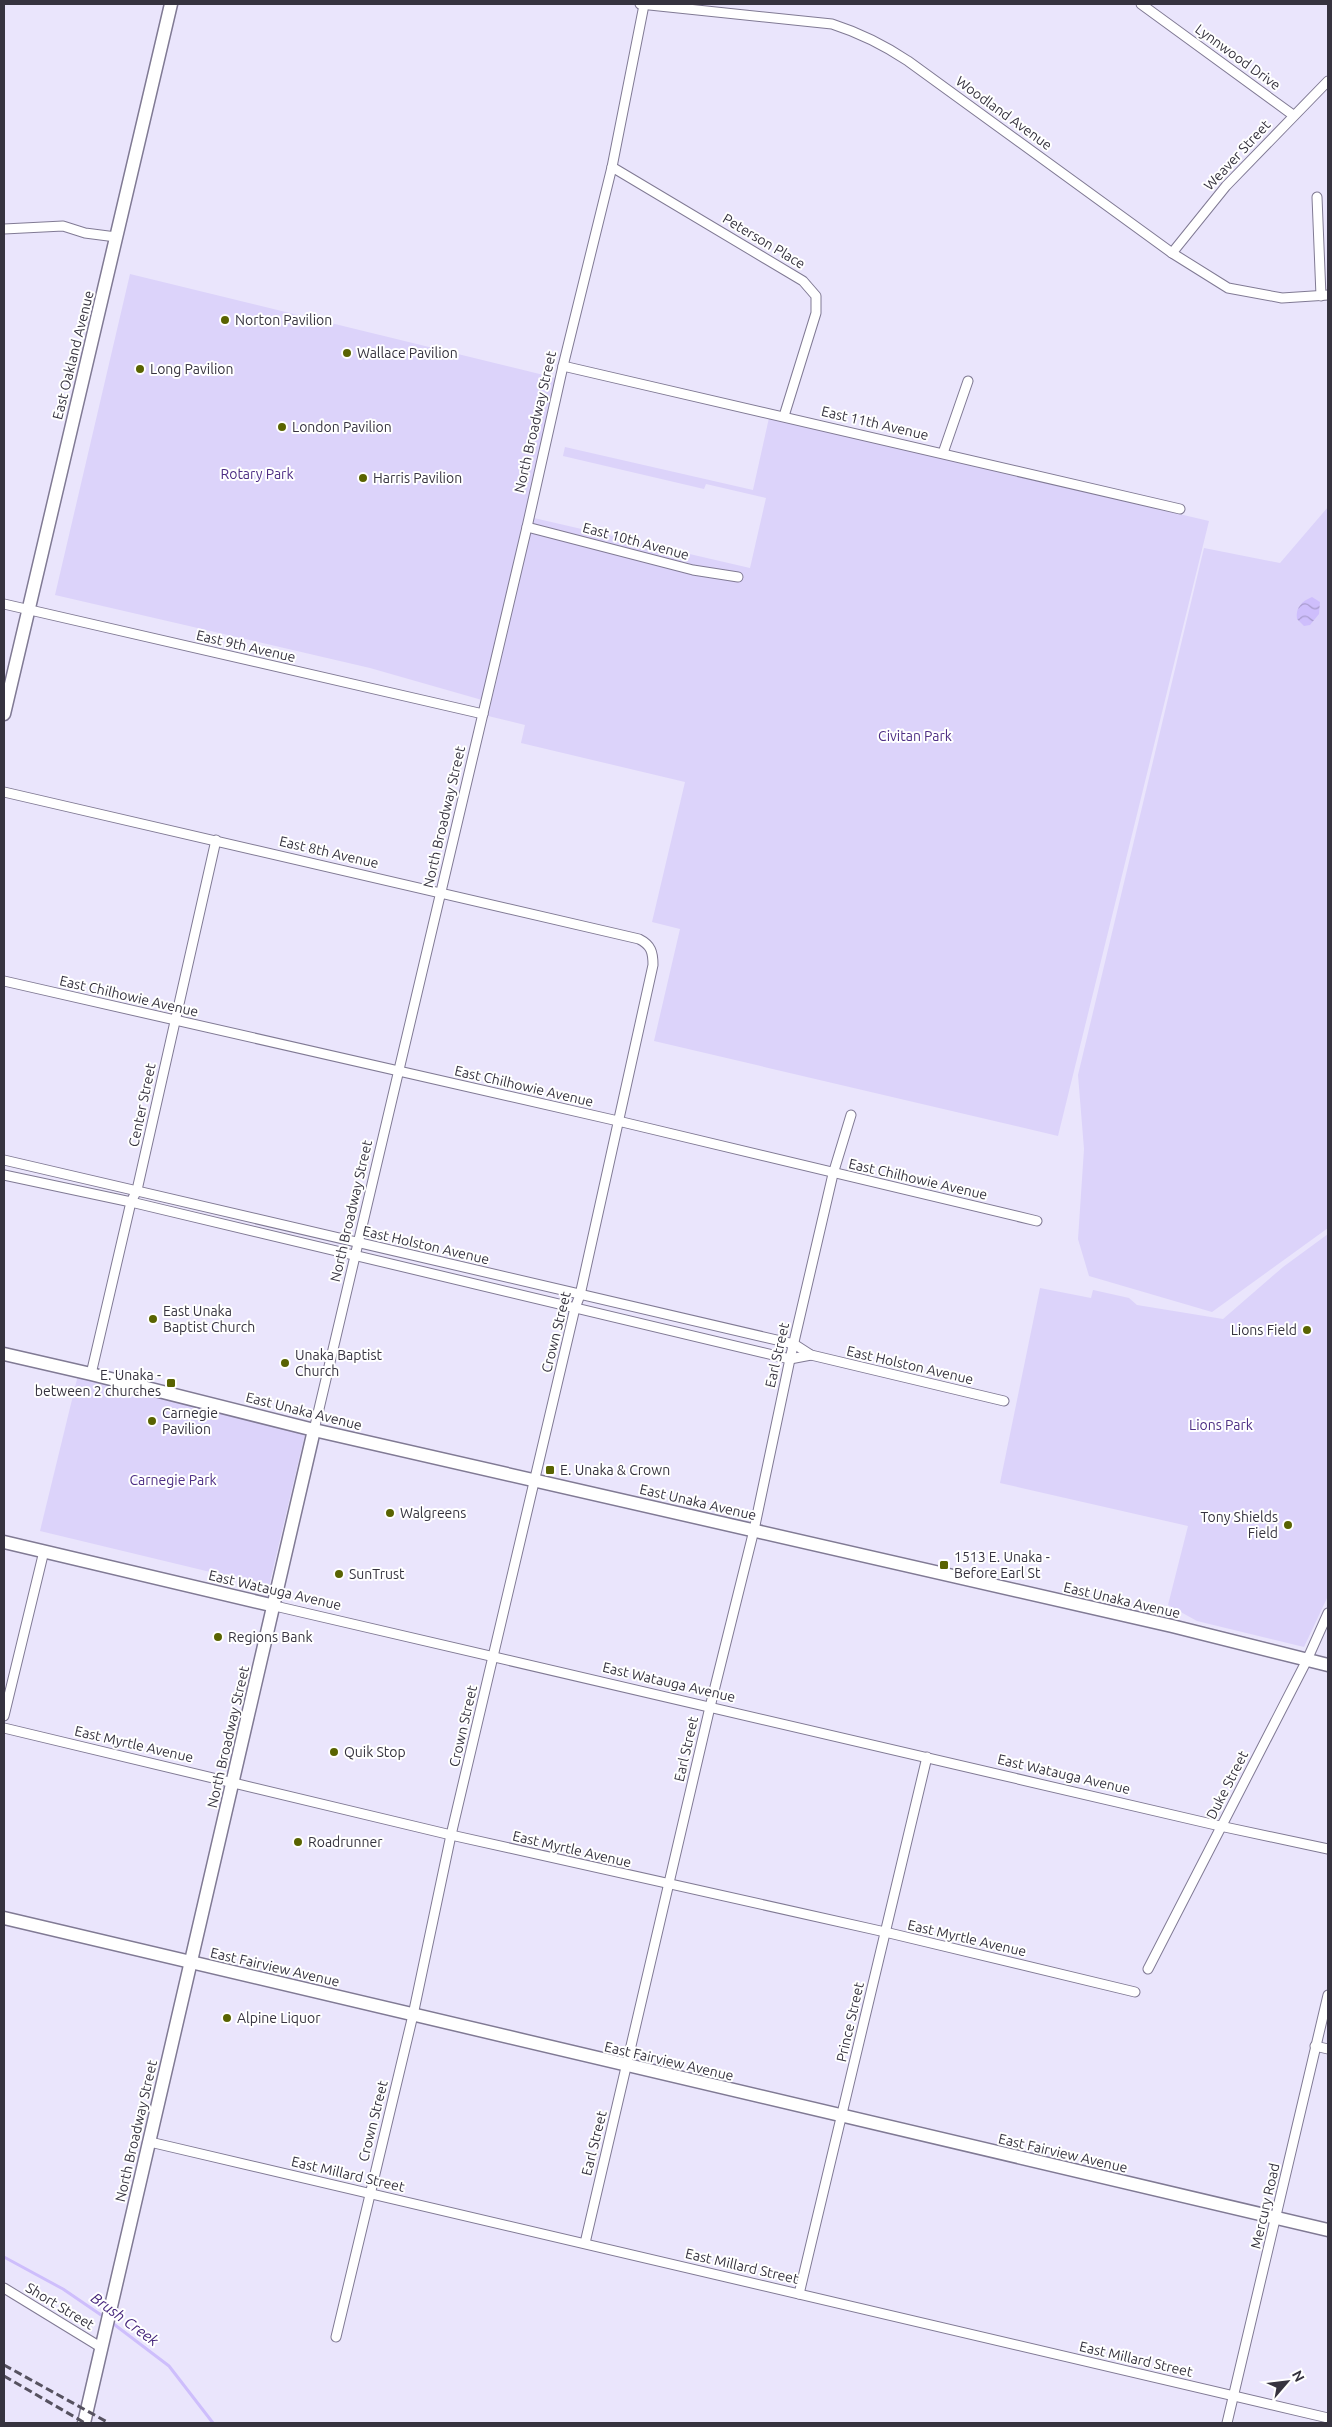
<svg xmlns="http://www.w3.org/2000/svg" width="1332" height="2427" font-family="Ubuntu,sans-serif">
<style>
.green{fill:#dcd3fa}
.water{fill:url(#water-waves)}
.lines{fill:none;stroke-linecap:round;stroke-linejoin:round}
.stream{stroke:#cebefc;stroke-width:3}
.street-casing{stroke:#807a94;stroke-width:11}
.secondary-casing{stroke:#807a94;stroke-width:15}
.street{stroke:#fff;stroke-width:9}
.secondary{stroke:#fff;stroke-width:12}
.rail{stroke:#565260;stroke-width:3;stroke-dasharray:8 4;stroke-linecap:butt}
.poi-dot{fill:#596301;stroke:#fff;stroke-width:2}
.labels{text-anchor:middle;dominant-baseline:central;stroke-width:4;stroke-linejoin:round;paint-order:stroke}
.street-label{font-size:14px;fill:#36333f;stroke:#fff}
.poi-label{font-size:14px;fill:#36333f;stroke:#fff;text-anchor:start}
.park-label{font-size:14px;fill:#4d2e84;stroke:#fff}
.water-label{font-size:15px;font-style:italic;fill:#45257b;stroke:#fff}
</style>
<defs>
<pattern id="water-waves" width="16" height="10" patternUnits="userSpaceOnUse" patternTransform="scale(1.25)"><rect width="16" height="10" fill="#cebefc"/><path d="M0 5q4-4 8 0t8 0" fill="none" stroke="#a89bcd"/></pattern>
</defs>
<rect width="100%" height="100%" fill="#eae5fc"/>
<g class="green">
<path d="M130,274L556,378L482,700L370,668L55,595Z"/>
<path d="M769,418L1209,521L1058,1136L654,1041L680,929L652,922L685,782L521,743L525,725L488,716L534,518L750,568L766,498L706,484L704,489L563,456L565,447L753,490Z"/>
<path d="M1328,507V1228L1212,1312L1089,1276L1078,1239L1084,1149L1078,1075L1204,548L1280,563Z"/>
<path d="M1328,1234V1596L1304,1647L1197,1621L1168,1605L1188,1526L1000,1483L1040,1288L1091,1298L1093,1290L1129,1298L1137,1305L1223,1319L1283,1267Z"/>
<path d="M78,1375L306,1430L269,1586L40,1531Z"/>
</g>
<path class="water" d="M1312,597L1320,602L1319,614L1310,625L1304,626L1297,619C1295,608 1302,601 1312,597Z"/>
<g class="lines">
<g class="stream">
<path d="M4,2257L63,2289L104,2317"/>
<path d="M111,2322L169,2366L213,2423"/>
</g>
<g class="street-casing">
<g id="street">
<path d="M640,4L832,24C860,33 884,45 908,61L1172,253L1228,288L1282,298L1328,295"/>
<path d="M1141,4L1293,115"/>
<path d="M612,167L803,281L816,296V313L784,416"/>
<path d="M1317,197L1321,296"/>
<path d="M4,229L63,226L85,233L116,237"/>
<path d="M1172,253L1226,186L1328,81"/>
<path d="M563,366L1180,509"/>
<path d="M943,453L968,381"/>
<path d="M527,527L693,570L738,577"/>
<path d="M4,604L483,714"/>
<path d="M4,792L639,939C651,945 653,952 653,965L580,1295L575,1308L451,1835L413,2015L336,2337"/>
<path d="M4,981L618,1121L1037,1221"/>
<path d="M4,1160L794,1344L811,1355L1004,1401"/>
<path d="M4,1175L131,1202L790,1359L811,1355"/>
<path d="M91,1374L131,1202L137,1190L216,840"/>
<path d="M314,1430L527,527L563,366L612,167L644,5"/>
<path d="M275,1606L1220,1826L1328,1849"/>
<path d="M4,1716L44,1551"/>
<path d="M4,1728L451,1835L885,1932L1135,1992"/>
<path d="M1148,1969L1307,1660L1328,1613"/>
<path d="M1315,2046L1328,2049"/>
<path d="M150,2142L1328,2418"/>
<path d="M585,2243L710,1707L754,1530L790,1359L833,1174L851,1115"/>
<path d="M4,2288L102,2348"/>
<path d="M799,2294L927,1757"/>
<path d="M1227,2423L1328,1995"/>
</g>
</g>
<g class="secondary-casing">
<g id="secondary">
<path d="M4,714L171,4"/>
<path d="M4,1354L91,1374L314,1430L1172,1626L1328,1665"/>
<path d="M4,1542L275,1606"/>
<path d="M4,1918L1328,2230"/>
<path d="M84,2423L314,1430"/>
</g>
</g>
<use href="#street" class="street"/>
<use href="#secondary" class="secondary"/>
<g class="rail">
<path d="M4,2365L109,2423"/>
<path d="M4,2376L85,2423"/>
</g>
</g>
<g class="poi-dot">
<circle cx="225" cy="320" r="5"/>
<circle cx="347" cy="353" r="5"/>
<circle cx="140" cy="369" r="5"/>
<circle cx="282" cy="427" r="5"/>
<circle cx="363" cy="478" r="5"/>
<circle cx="153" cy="1319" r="5"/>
<circle cx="1307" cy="1330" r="5"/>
<circle cx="285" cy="1363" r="5"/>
<rect x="166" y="1378" width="10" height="10" rx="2.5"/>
<circle cx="152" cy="1421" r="5"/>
<rect x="545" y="1465" width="10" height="10" rx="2.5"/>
<circle cx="390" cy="1513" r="5"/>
<circle cx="1288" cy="1525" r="5"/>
<rect x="939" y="1560" width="10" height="10" rx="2.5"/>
<circle cx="339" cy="1574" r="5"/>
<circle cx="218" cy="1637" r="5"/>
<circle cx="334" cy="1752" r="5"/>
<circle cx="298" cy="1842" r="5"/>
<circle cx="227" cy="2018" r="5"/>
</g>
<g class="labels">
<g class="street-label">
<text transform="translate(1238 57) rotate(36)">Lynnwood Drive</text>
<text transform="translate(1004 113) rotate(36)">Woodland Avenue</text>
<text transform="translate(1237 155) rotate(-47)">Weaver Street</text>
<text transform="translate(764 241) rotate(31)">Peterson Place</text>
<text transform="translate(73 355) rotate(-76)">East Oakland Avenue</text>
<text transform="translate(535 422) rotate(-77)">North Broadway Street</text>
<text transform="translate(875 423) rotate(13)">East 11th Avenue</text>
<text transform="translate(636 541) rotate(15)">East 10th Avenue</text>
<text transform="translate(246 646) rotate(13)">East 9th Avenue</text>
<text transform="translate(444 817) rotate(-77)">North Broadway Street</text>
<text transform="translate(329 852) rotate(13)">East 8th Avenue</text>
<text transform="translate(129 996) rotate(13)">East Chilhowie Avenue</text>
<text transform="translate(524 1086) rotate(13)">East Chilhowie Avenue</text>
<text transform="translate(142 1105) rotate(-78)">Center Street</text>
<text transform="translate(918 1179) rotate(13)">East Chilhowie Avenue</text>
<text transform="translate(351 1211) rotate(-77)">North Broadway Street</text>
<text transform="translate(426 1245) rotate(13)">East Holston Avenue</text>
<text transform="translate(556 1332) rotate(-76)">Crown Street</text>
<text transform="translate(777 1355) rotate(-77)">Earl Street</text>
<text transform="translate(910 1365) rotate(13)">East Holston Avenue</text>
<text transform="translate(304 1411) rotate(14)">East Unaka Avenue</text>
<text transform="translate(698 1502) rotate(13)">East Unaka Avenue</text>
<text transform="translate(275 1590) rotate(13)">East Watauga Avenue</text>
<text transform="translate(1122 1600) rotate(13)">East Unaka Avenue</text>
<text transform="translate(669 1682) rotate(13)">East Watauga Avenue</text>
<text transform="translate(463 1726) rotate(-77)">Crown Street</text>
<text transform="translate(228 1737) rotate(-77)">North Broadway Street</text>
<text transform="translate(134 1744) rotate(13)">East Myrtle Avenue</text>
<text transform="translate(686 1749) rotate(-77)">Earl Street</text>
<text transform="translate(1064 1774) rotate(13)">East Watauga Avenue</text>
<text transform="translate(1227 1785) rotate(-63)">Duke Street</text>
<text transform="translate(572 1849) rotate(13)">East Myrtle Avenue</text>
<text transform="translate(967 1938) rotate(13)">East Myrtle Avenue</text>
<text transform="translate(275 1967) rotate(13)">East Fairview Avenue</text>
<text transform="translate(850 2022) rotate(-77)">Prince Street</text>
<text transform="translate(669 2061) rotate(13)">East Fairview Avenue</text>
<text transform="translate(373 2121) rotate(-76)">Crown Street</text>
<text transform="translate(136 2131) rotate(-77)">North Broadway Street</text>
<text transform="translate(594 2143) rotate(-76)">Earl Street</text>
<text transform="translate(1063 2153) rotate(13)">East Fairview Avenue</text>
<text transform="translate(348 2174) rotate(13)">East Millard Street</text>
<text transform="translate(1265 2206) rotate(-77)">Mercury Road</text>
<text transform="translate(742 2266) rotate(13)">East Millard Street</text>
<text transform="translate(60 2306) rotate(31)">Short Street</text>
<text transform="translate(1136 2359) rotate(13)">East Millard Street</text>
</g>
<g class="poi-label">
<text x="235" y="320">Norton Pavilion</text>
<text x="357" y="353">Wallace Pavilion</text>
<text x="150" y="369">Long Pavilion</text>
<text x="292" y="427">London Pavilion</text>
<text x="373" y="478">Harris Pavilion</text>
<text x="163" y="1311">East Unaka<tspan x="163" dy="16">Baptist Church</tspan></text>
<text x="1297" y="1330" text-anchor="end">Lions Field</text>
<text x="295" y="1355">Unaka Baptist<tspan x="295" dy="16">Church</tspan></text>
<text x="161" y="1375" text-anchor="end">E. Unaka -<tspan x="161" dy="16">between 2 churches</tspan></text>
<text x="162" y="1413">Carnegie<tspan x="162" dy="16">Pavilion</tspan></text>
<text x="560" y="1470">E. Unaka &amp; Crown</text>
<text x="400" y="1513">Walgreens</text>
<text x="1278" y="1517" text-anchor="end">Tony Shields<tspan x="1278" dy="16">Field</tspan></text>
<text x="954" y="1557">1513 E. Unaka -<tspan x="954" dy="16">Before Earl St</tspan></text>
<text x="349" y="1574">SunTrust</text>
<text x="228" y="1637">Regions Bank</text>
<text x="344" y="1752">Quik Stop</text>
<text x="308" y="1842">Roadrunner</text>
<text x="237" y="2018">Alpine Liquor</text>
</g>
<g class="park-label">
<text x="257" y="474">Rotary Park</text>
<text x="915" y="736">Civitan Park</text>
<text x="1221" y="1425">Lions Park</text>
<text x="173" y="1480">Carnegie Park</text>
</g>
<g class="water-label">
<text transform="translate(125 2319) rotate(36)">Brush Creek</text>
</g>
</g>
<rect width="1332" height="2427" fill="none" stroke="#36333f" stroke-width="10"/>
<g transform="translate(1287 2382) rotate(62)" stroke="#ffffff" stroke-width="4" paint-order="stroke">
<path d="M0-4L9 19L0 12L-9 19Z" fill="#36333f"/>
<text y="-8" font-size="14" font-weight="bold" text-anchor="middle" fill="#36333f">N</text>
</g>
</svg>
